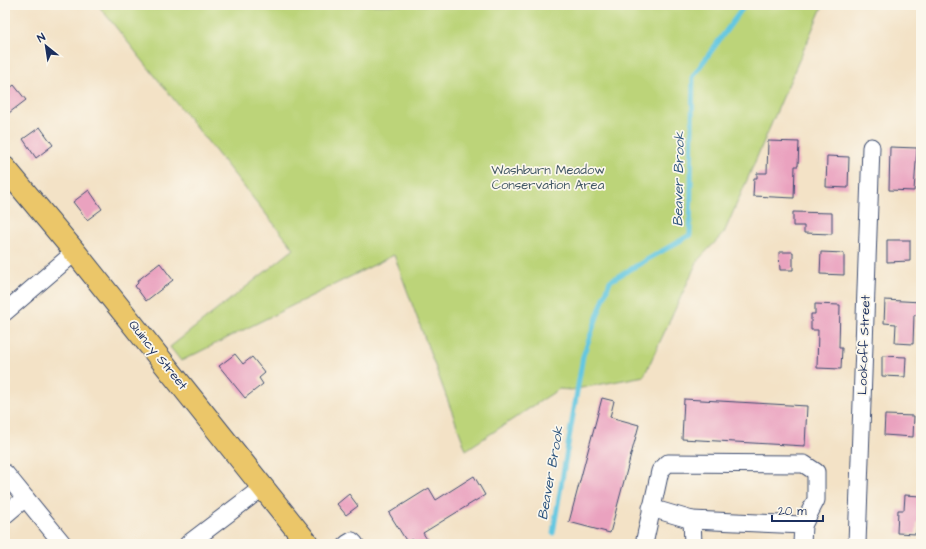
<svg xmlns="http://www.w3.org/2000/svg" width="926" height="549" font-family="'Architects Daughter',sans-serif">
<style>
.green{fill:#bcd479;stroke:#6c826c}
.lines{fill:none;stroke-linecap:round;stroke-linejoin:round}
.stream{stroke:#63c7e1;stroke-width:5}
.building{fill:#eaa2bf}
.minor-casing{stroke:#3b4a6e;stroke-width:19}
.major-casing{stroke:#3b4a6e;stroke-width:24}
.minor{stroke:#fff;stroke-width:17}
.major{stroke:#ebc669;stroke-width:22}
.labels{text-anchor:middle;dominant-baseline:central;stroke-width:3.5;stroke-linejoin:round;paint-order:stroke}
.park-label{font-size:13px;fill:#435865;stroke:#fbf7ec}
.street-label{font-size:13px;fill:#1b2f5e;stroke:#fbf7ec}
.water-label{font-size:14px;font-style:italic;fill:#2d557f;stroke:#fbf7ec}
</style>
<rect width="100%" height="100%" fill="#fbf7ec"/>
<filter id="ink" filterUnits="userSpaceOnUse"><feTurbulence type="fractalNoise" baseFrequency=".025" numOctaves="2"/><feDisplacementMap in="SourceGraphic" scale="8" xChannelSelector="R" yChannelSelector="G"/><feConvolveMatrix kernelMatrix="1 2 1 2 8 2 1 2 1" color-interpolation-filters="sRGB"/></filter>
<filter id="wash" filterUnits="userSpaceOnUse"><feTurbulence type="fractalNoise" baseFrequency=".012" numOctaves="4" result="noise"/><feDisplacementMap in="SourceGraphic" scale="16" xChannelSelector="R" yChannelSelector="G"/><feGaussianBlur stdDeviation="0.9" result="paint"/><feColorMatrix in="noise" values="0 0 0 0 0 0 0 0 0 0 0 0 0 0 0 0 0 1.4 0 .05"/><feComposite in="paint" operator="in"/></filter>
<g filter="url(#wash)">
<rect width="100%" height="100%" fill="#f3e2c6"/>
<path class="green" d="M98,5H823L724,233L698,260L644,376L571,390L559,389L466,450L394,255L181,361L170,347L294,249Z"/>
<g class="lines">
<path class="stream" d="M553,533L583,356L610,281L690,235L693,76L745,5"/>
</g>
<g id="blocks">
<g class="building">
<path d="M14,85L26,100L5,116V92Z"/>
<path d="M40,127L53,145L36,158L23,139Z"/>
<path d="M768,141L799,142L798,166H795L794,198L753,196L754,178H757V173H767Z"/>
<path d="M890,147L917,148L914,191L889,190Z"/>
<path d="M827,156L849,157L848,188L826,187Z"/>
<path d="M89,190L102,209L87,220L73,202Z"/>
<path d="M793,212L832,213V234L804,233V226H793Z"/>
<path d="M887,240H910V261L887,262Z"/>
<path d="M779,252H793V270H780Z"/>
<path d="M821,252L844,253V275L820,274Z"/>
<path d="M160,263L173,280L146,301L135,286L138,283L137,281Z"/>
<path d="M885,300L921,302V316L914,315L913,344L895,343L896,324L884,323Z"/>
<path d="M815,304L840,305L839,348H842L841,369L817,368L818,330H811V314H815Z"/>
<path d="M235,354L243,364L252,357L265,373L259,378L263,384L245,398L219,366Z"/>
<path d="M882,356L906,357L905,377L882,376Z"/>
<path d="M602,398L614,401L610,417L639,425L610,533L569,522Z"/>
<path d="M684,399L807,406L805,446L682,439Z"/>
<path d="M885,415L914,416L913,437L884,435Z"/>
<path d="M474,476L485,495L423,533L430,544H415L412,539L407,542L389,513L429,488L436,500Z"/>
<path d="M349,494L358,506L346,515L337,504Z"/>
<path d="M905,495L921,496V523L917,522L916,534L897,533L898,510H904Z"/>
</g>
</g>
</g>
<g filter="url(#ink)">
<use href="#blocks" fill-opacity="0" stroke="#3b4a6e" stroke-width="1"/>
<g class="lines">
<g class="minor-casing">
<g id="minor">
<path d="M5,312L75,252"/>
<path d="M5,473L63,544"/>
<path d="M651,508L692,520"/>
<path d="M5,515L25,498"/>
<path d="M188,544L263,487"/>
<path d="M347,544L352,541L355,544"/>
<path d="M644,544L660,471L668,463L804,464L816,472V500L803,525"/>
<path d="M693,544L692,520L803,525L802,544"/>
<path d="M857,544L871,147"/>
</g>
</g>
<g class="major-casing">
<path id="major" d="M5,168L75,252L308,544"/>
</g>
<use href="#minor" class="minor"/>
<use href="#major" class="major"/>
</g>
</g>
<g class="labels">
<g class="park-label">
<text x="548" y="170">Washburn Meadow<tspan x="548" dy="15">Conservation Area</tspan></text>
</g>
<g class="street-label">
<text transform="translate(864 345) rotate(-88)">Lookoff Street</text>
<text transform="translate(158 355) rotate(51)">Quincy Street</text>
</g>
<g class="water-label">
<text transform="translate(679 179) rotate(-89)">Beaver Brook</text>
<text transform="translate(551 473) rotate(-80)">Beaver Brook</text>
</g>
</g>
<rect width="926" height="549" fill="none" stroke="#fbf7ec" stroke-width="20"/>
<g transform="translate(46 46) rotate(330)" stroke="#fbf7ec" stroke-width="3" paint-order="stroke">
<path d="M0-3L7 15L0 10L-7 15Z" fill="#1b2f5e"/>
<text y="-6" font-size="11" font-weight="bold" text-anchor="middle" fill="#1b2f5e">N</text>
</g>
<path d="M772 515v6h51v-6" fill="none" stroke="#1b2f5e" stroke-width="2"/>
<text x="778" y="515" font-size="12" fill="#1b2f5e" stroke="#fbf7ec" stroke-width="3" paint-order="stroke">20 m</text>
</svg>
